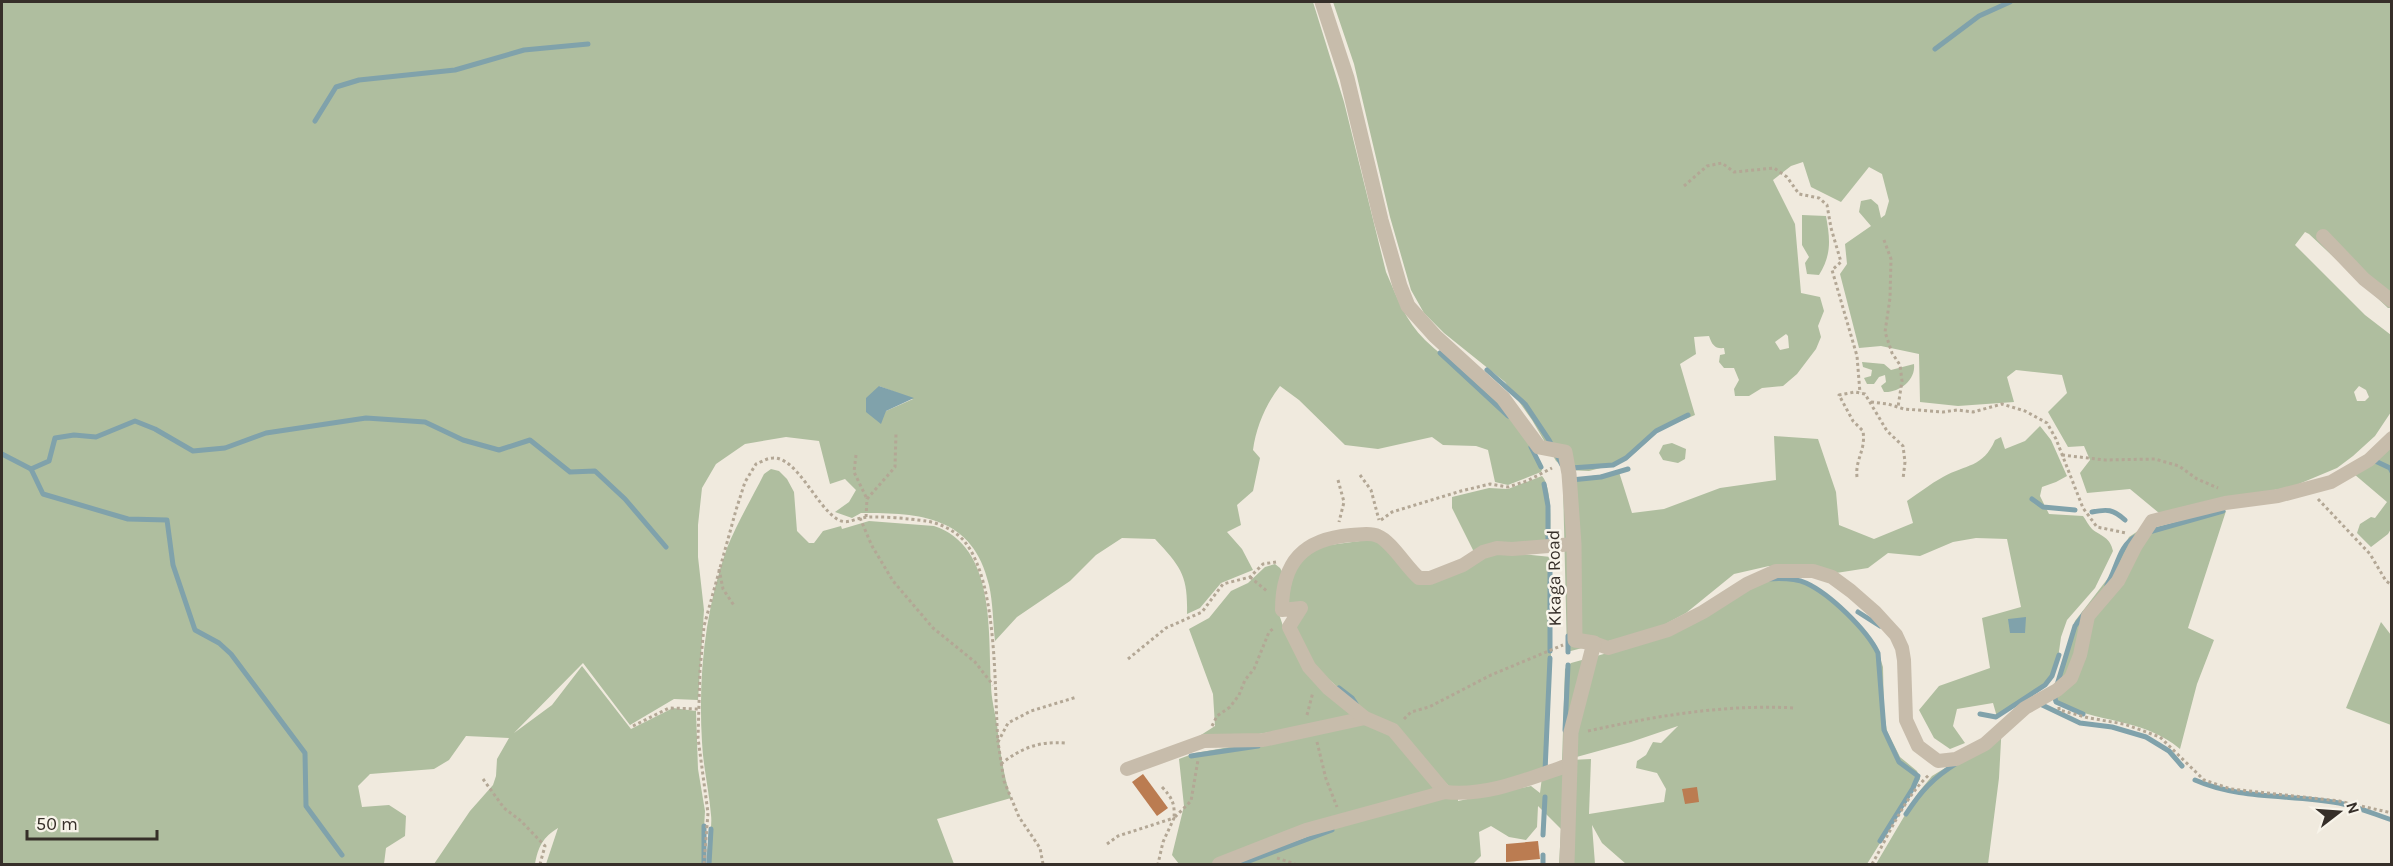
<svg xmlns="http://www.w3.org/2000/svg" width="2393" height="866" font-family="Karla,sans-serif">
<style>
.green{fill:#afbe9f;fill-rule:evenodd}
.water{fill:#80a2ab}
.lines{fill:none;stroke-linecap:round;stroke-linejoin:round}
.stream{stroke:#80a2ab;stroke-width:5}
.building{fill:#bb7c51}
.path{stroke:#b3a795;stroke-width:3;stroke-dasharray:3 3;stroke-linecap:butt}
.minor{stroke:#c7bcab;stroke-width:14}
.tertiary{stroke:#c7bcab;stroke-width:15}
.labels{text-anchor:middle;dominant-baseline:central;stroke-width:5;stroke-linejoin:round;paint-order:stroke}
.street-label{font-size:18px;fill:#362f29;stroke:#f8f4ea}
</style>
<rect width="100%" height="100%" fill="#f0eade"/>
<g class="green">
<path d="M2,2H1313L1344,102L1386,272C1396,295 1406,322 1425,340C1449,363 1479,381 1503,404C1521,422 1532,445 1543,467L1541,472L1508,485L1495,482L1488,450L1476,446L1443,445L1432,437L1378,449L1345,445L1299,400L1280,386C1266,404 1256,427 1253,450L1260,458L1253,491L1237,505L1241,525L1227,532L1242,549L1253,570L1221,583L1200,608L1187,614C1188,575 1181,567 1155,539L1122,538L1096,555L1070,581L1017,617L995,641C993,623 993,603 989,585C973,516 921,513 861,513L852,518L835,512L849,502L856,490L845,479L830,484L819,441L786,437L745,444L716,464L702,488L698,525V557L704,610L698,700L674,699L630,725L583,663L514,733L552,705L582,666L631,729L673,708L696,711L698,769L705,811L702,864H546L558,828C543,837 538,847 535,864H434L470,811L493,785L496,776L497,759L509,738L466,736L449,760L434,769L370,774L358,786L362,807L389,805L406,816L405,836L386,848L384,864H2ZM879,386L913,399L886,411Z"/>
<path d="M1333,2H2391V308H2388L2309,234L2305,232L2295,245L2365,315L2391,335V412L2375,436L2353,456L2337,468L2294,486L2159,513L2130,489L2087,493L2080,473L2090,460L2084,446L2068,447L2048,412L2067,393L2062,375L2016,370L2007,377L2014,402L1958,406L1920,402L1919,354L1881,346L1859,348L1840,274L1847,264L1845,244L1871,226L1859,212L1861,201L1871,199L1878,205L1881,218L1885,215L1889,201L1882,174L1869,167L1841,202L1811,187L1803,162L1791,166L1773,180L1795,224L1801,293L1820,297L1824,311L1818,326L1821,337L1816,349L1797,374L1783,386L1762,388L1749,396H1735L1734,389L1739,380L1734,368H1724L1719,362L1720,355L1725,354L1724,348C1715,349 1712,345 1709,336L1694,337L1696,354L1680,364L1695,415L1660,430L1628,459L1616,464L1589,471L1567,470L1556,461L1532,420L1505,382L1444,333L1424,313L1411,290L1390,217L1354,64ZM1786,334L1788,336L1789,348L1780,350L1775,342ZM2359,386L2366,390L2369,397L2365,401H2357L2354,392Z"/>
<path d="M1802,215L1826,216C1830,239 1832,254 1819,275L1807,274L1805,263L1809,257L1802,245Z"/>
<path d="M1862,362L1884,364L1891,370L1914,364C1916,381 1898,393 1884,392L1881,386L1886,382L1885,375L1879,377L1874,384H1867L1864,378L1871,376L1872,370L1863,367Z"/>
<path d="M2040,426L2051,440L2067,476L2056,482L2042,487L2040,496L2049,514L2083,516C2086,520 2089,526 2092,529C2102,537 2110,537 2113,551L2095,588L2067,620L2061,637L2057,666L2046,686L2023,698L1997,717L1993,703L1957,709L1953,726L1965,743L1950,749L1934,738L1919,710L1939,686L1990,668L1982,618L2021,607L2007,539L1976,538L1953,542L1920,556L1888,553L1868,568L1817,576L1788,567L1769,566L1734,574L1686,613L1658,628L1567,652L1563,485L1571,479L1619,472L1632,513L1664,509L1720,488L1776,480L1774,436L1818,439L1836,492L1839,525L1874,539L1913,523L1907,501C1919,493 1930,484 1943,477C1966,464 1983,468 1995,440L2001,437L2005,449L2025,441Z"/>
<path d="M2391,439V529L2388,534L2371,547L2357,533L2360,524L2371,517L2375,518L2387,502L2354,474Z"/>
<path d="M1672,443L1686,449L1685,459L1678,463L1663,460L1659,453L1663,445Z"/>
<path d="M771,469L779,471L787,479L794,492L797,531L809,543H814L823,531L841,526L842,529L869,521L934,526C996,546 988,633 991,684C991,698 995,712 997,725C1000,750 1003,774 1011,798L937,819L954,864H707C705,847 713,831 711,815C709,790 703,766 702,742C698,676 705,610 727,548C737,523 752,498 764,474Z"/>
<path d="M1542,476C1553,488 1550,530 1550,548L1475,554L1452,508V497L1489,488L1508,489Z"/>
<path d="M2226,511L2188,628L2214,640L2197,684L2180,749C2144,718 2096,723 2055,702L2053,694L2075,621L2112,573L2129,537L2138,531Z"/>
<path d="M1375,539L1418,581L1494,551L1551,557V670L1547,773L1484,788L1449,786L1316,668L1301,641L1287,602L1294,572L1307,555L1322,546Z"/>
<path d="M1275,564L1280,568L1284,575L1279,614L1285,632L1351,715C1298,727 1245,739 1190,742L1215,726L1213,694L1189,629L1209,618L1231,591L1248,583L1265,567Z"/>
<path d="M1773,577H1788L1810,583L1839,605L1876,645L1883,667L1884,713L1887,731L1900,757L1917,771L1920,779L1867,864H1626L1602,843L1592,825L1595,864H1559L1561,829L1538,806L1537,827L1526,840L1509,837L1491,826L1479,832L1481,856L1473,864H1238C1306,834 1377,816 1449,796L1458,798V801L1531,786L1540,793L1542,777L1570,760L1591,759L1589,814L1664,802L1666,789L1657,773L1636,768L1637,761L1646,755L1653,742L1661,743L1678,726L1631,742L1562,761L1565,669L1571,663L1611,652Z"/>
<path d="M2381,622L2391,635V725L2346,708Z"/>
<path d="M2002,722L1999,778L1988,864H1876L1918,793L1932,776L1963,757Z"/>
<path d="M1368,723L1391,733L1435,789L1213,864H1179L1172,855L1184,806L1179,759L1195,753Z"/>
</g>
<g class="water">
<path d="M879,386L914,398L886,411L881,424L866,412V398Z"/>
<path d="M2026,617L2025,633H2010L2008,619Z"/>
</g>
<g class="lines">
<g class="stream">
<path d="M1935,49L1979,16L2010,2"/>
<path d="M315,121L336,87L359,80L455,70L524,50L588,44"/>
<path d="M1440,353L1508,416"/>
<path d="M1487,370L1525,404L1549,440L1562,465"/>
<path d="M1531,447L1541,467"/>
<path d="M2,454L31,469L49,461L55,438L74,435L96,437L135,421L155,429L193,451L225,448L266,433L366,418L425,422L463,440L499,450L530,440L570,472L595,471L625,499L666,547"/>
<path d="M2371,459L2390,468L2392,472"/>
<path d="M1571,468L1613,465L1626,458L1656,431L1688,415"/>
<path d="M31,469L43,494L128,519L167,520L173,565L195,630L219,643L231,654L305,753L306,806L342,855"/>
<path d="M1571,480L1601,477L1628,469"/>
<path d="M1544,484L1548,506V545"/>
<path d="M2032,499L2043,507L2075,510"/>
<path d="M2092,512C2107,509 2113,509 2125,520"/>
<path d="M2149,532L2223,511"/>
<path d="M1768,579C1782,578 1794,578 1806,583C1830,594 1867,630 1878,653L1884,730L1899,762L1918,776L1913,788L1880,841"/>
<path d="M2107,585C2117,569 2119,544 2137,536"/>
<path d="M1858,612L1880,626"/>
<path d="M1568,636V652"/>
<path d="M1550,651V563"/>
<path d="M2057,685L2075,626L2084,614"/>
<path d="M1339,688L1352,698L1356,704"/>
<path d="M2054,694L2056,702L2083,714"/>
<path d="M2038,703L2080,723L2112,727L2146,737L2169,751L2182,766"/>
<path d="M1980,714L1996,717L2045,685L2052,676L2059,655"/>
<path d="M1565,730L1568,665"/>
<path d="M1191,756L1258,746"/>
<path d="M1545,771L1550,658"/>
<path d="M2195,780C2240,800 2291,794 2339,803C2358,807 2374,814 2392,820"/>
<path d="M1906,814C1921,791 1933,778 1957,763"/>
<path d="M1543,835L1545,797"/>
<path d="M704,864V826"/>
<path d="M709,864L711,829"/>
<path d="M1241,864L1332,830"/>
<path d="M1543,864V855"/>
</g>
</g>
<g class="building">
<path d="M1143,774L1168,808L1157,816L1132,782Z"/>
<path d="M1697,787L1699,802L1685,804L1682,789Z"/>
<path d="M1538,841L1540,859L1506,862V844Z"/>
</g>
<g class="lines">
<g class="path">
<path d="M1684,186L1707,166L1722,163L1734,172L1774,168L1787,177L1799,194L1819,198L1827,205L1831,228L1841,262L1832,270L1857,356L1860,393"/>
<path d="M1884,240L1891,259L1890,298L1885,332L1892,353L1900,365L1902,381L1898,407"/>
<path d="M1871,402L1888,404L1904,409L1943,412L1957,410L1973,412L2002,404L2025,411L2047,423L2056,439L2083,508L2097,527L2126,533"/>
<path d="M856,455L854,472L867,499"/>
<path d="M2062,455L2105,460L2155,459L2179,466L2197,479L2218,488"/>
<path d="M1360,475L1371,490L1379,520"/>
<path d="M1857,477C1855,459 1866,451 1863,431L1853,421L1839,395L1855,392L1865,394L1887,431L1903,446L1905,462L1903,479"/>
<path d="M1338,480L1344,502L1339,522"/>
<path d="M2318,499L2370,554L2386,581L2392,585"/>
<path d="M866,517L867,499L895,467L896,433"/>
<path d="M860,518L872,546L893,581L933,628L975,662L993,685"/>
<path d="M1381,520L1392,512L1461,491L1490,484L1508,487L1527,481L1552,468"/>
<path d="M719,569L723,589L735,607"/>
<path d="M1250,577L1268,592"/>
<path d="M1128,659L1166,628L1202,612L1223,584L1250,577L1263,564L1276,562"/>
<path d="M2059,707V710L2089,718L2124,724L2160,737L2204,780L2231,789L2339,801L2392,813"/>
<path d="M1307,715L1313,692"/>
<path d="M1404,719L1411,712L1429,707L1491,675L1563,645"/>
<path d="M633,726L669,708L698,709"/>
<path d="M1212,726L1217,716L1230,707L1239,695L1245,680L1254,669L1269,632L1274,628"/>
<path d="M1588,731C1656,716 1724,704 1795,708"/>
<path d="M1317,742L1326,779L1337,807"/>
<path d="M1001,764C1021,748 1039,741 1065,743"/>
<path d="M483,779L504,808L521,821L545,846L540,864"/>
<path d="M1162,787C1172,798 1175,803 1174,818L1191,801L1198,760"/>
<path d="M1107,844L1118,836L1174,818L1163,842L1158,864"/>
<path d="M1277,858L1295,864"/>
<path d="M704,864L708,813L698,738L700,670L704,626L736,510L745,482L756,464C761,462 767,458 773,458C797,457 816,506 837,519C847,525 853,519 862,518C876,515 911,519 926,521C940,523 956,531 965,542C998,584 994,688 998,742"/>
<path d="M1043,864L1040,848L1019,817L1004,781L998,742L1008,723L1031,711L1077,697"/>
<path d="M1872,864C1889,835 1904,797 1930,774"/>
</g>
<g class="minor">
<path d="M2323,236L2364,279L2392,301"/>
<path d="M1594,643L1608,648L1668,630L1703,612L1747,584L1776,571H1813L1832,577L1851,591L1875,612L1896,635L1902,648L1904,660L1906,720L1918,746L1938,761L1956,759L1985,744L2025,708L2057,690L2071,678L2080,655L2088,616L2118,581L2135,547L2152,521L2225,503L2278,496L2331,482L2369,460L2392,438"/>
<path d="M1127,769L1204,741L1263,740L1365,718"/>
<path d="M1445,792L1393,730L1365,718L1328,688L1309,667L1289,627L1301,608L1282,610C1282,562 1303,539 1351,535C1359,535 1370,532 1378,536C1391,541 1407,568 1419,578H1430L1463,565L1483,552L1497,548L1512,549L1574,544"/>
<path d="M1219,864L1306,830L1445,792C1487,797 1530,778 1569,765"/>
</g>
<path class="tertiary" d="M1322,2L1347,78L1381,220L1400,286L1408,306L1435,336L1503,398L1539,447L1565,452L1569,474L1574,544L1575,640L1594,643L1571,732L1567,864"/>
</g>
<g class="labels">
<g class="street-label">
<text transform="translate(1554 578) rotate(-91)">Kkaga Road</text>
</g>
</g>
<rect width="2393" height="866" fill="none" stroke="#362f29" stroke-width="6"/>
<g transform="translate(2339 812) rotate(73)" stroke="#f8f4ea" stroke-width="4.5" paint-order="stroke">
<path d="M0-4.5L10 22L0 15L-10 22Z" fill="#362f29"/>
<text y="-9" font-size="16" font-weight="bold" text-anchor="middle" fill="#362f29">N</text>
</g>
<path d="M27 830v9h130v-9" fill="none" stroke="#362f29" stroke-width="3"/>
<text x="36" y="830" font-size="18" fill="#362f29" stroke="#f8f4ea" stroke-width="4.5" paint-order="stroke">50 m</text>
</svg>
